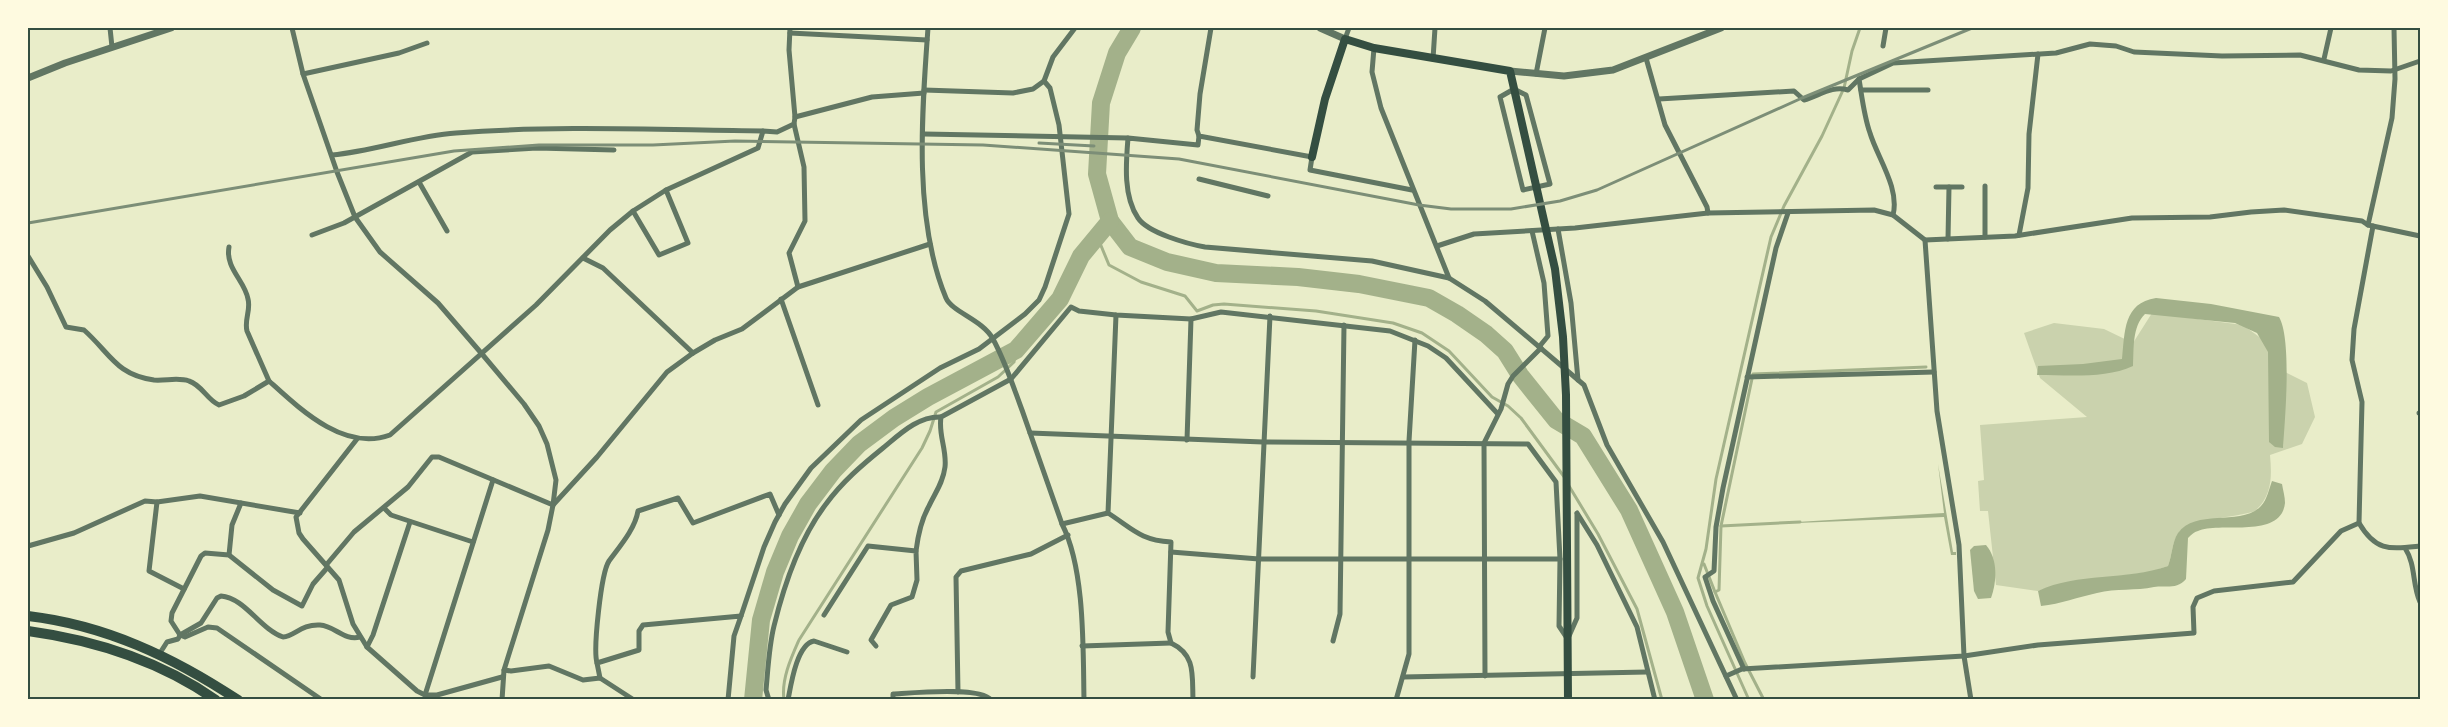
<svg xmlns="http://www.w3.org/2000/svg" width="2448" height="727" font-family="'Varela Round',sans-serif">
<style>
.green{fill:#cad2ad}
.water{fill:#a3b18a}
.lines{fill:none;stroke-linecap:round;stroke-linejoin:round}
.stream{stroke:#a3b18a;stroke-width:3}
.river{stroke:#a3b18a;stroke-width:18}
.minor{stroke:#617663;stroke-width:5}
.tertiary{stroke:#617663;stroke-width:7}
.secondary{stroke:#344e41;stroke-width:8}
.trunk{stroke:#344e41;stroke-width:10}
.rail{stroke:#7c8e77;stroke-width:3}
.neatline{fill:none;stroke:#344e41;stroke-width:2}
</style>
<rect width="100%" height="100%" fill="#e9edc9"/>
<path class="green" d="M2152,313L2243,325L2262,339L2277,368L2307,383L2315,417L2302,444L2270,455C2272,477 2272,496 2255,511C2237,518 2190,518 2179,532C2172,541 2172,556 2168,566L2150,572L2060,584L2038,591L1996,585L1988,511H1980L1978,481L1984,480L1980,425L2087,417L2040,378L2024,333L2054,323L2104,329L2133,343Z"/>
<g class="water">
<path d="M2156,298L2211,304L2279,317C2292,339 2285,420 2283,448L2275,447L2269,442L2268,352L2257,333L2235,323L2145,314C2132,327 2134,348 2133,366C2105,379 2067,375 2037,375L2038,366L2083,364L2122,359C2125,332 2123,303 2156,298Z"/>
<path d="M1938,464L1953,552H1956V555H1951L1944,517L1797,523V522L1944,513Z"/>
<path d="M2272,481L2282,484C2283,490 2285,497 2285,503C2281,540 2220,521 2198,531C2194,532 2191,535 2188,538L2186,579C2177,590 2166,585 2154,587C2136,591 2116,588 2097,593C2078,597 2061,604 2041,606L2038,591C2078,572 2126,581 2168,566C2172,556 2172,542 2178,533C2196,508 2241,527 2261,506C2267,500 2269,489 2272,481Z"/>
<path d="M1986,545C1998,559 1997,581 1991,598L1978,599L1974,591L1970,550L1974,546Z"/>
</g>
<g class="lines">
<g class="stream">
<path d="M1097,236L1109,265L1141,282L1185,296L1197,311L1213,305L1224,304L1316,311L1393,323L1422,333L1449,351L1492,397L1508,406L1521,418L1565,478"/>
<path d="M1569,486L1598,534L1637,609L1662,700"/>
<path d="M1721,526L1800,522"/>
<path d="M1704,564L1715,592L1719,590L1721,526L1753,374L1926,367"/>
<path d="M1715,592L1745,663L1764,700"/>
<path d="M1704,693L1715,700"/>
<path d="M784,700C781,680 791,658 799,640L922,448L930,431L936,412L998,377L1014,362L1016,350"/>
<path d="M1749,700L1707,606L1698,578L1706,549L1716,479L1771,237L1784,206L1822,136L1844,88L1852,51L1860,28"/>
</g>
<g class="river">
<path d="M1132,28L1117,53L1101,103L1097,174L1110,221L1130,247L1167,262L1216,273L1298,277L1359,284L1429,298L1457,314L1486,334L1505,351L1520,375L1556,420L1583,436L1629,510L1675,612L1705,700"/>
<path d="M753,700L761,620L775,572L790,536L808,504L833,471L859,444L894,418L928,397L1016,350L1060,299L1081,256L1110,221"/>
</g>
<g class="minor">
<path d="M110,28L112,47"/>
<path d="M292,28L303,74L337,172L355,217L380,252L438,303L482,354L524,404L539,426L547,444L556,480L553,505L548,530L504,670L502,700"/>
<path d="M928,28C922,111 913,219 946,298C952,312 983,320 993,339C1005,361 1013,386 1022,410C1035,448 1049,486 1062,524C1085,569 1083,648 1084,700"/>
<path d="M1211,28L1200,94L1197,130L1199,136L1312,157L1310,170L1412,190"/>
<path d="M790,33L927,40"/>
<path d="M1345,39L1349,28"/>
<path d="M1883,46L1886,28"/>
<path d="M1374,48L1372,72L1381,108L1449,278L1485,301L1584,385L1607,445L1663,542L1737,700"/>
<path d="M1646,58L1665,125L1707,207L1708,213"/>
<path d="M1433,59L1435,28"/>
<path d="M2324,59L2331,28"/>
<path d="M303,74L399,53L427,43"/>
<path d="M1536,74L1545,28"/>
<path d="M1514,89L1526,95L1550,184L1523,190L1500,97Z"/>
<path d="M924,90L1013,93L1033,89L1044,81L1053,57L1075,28"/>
<path d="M1861,90H1928"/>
<path d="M1659,99L1794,91L1804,100C1819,96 1832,85 1848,90L1859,79"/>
<path d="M795,117L872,97L924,93"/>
<path d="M794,124L804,167L805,221L789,253L798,287"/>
<path d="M924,134L1128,138"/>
<path d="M1199,136L1198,145L1128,138C1126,163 1123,196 1138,218C1148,233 1188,244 1205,247L1372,261L1449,278"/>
<path d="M332,155C374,151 414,136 456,133C558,125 661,130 763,131"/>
<path d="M1199,179L1268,196"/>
<path d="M419,182L447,231"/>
<path d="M1985,186V237"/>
<path d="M1936,187H1962"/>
<path d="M633,211L659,255L688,243L666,190"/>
<path d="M1893,215C1900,188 1877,157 1870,133C1864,116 1862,97 1859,79L1893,63L2056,53L2090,44L2116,46L2134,52L2222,56L2300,55L2359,70L2391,71L2420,61"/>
<path d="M2368,225L2392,118L2395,79L2394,28"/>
<path d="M1558,229L1571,303L1578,380"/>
<path d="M1532,231L1544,283L1548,336L1539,347"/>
<path d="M312,235L344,223L472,152L537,148L614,150"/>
<path d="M2019,235L2028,188L2029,134L2038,54"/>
<path d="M1948,239L1949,187"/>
<path d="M1925,240L1937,411L1959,545L1964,656L1971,700"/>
<path d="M1437,246L1474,234L1575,228L1708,213L1874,210L1893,215L1925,240L2015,236L2132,218L2210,217L2251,212L2284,210L2362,221L2368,225L2420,236"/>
<path d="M229,247C225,268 245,281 248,299C251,310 244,320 247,331L269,381"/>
<path d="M28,256L47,287L66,327L84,330C110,353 116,375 154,380C166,381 178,377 189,381C202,385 207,400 219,405L244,396L269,381C300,409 344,452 390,435L536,305L610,230L633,211L666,190L758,148L763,131L777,132L794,124L795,117L789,50L790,28"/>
<path d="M583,258L603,268L693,353"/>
<path d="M781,299L818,405"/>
<path d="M1116,315L1108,513C1133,529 1140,540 1171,542L1168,632L1171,643C1196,655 1192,675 1193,700"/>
<path d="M1747,377L1934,372"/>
<path d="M2419,413H2420"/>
<path d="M1030,433L1263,442L1528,444L1556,482L1560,559L1559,626L1567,638"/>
<path d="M357,439L296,517L299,533L303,539L339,580L353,624L367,647L417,691L425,695H437L502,677"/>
<path d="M1187,440L1191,319"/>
<path d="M157,502L149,571L184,589"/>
<path d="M553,505L597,457L667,372L693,353L715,340L742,329L798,287L930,244"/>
<path d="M384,508L391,515L473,542"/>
<path d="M1577,513L1597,545L1637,627L1655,700"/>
<path d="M2359,523C2376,552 2390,549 2420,546"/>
<path d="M1062,524L1108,513"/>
<path d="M28,546L74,533L145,501L157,502L200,496L300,513"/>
<path d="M2405,548C2416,565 2412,584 2420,602"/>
<path d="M916,551C918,535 921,520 929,506C935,493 943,483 945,467C947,450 938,434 941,417L1011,379L1071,307L1079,311L1116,315L1191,319L1221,312L1390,331L1428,346L1446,358L1497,413"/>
<path d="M1171,552L1259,559H1560"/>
<path d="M229,555L232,525L241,503"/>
<path d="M327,564L354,532L408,487L432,457H439L553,505"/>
<path d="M824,615L868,546L916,551L917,580L912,597L891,605L871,640L876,646"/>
<path d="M741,616L764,547L775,522L785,504L811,468L861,420L940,368L979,349L1025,314L1039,300L1045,287L1069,214L1059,125L1050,88L1044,81"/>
<path d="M180,635L201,623L217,598L221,596C245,598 260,629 283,637C295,636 301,624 320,625C335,626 344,641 360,637"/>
<path d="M180,635L185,637L208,627L217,628L322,700"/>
<path d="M1569,636L1577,618V514"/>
<path d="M1333,641L1340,614L1344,325"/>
<path d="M1082,646L1171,643"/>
<path d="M367,647L373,635L410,522"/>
<path d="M160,653L167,642L178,639L180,635L171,621L172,613L201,556L205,553L229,555L273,590L302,606L313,584L327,568"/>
<path d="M597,663C593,649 601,573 609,561C620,546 635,529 638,511L678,498L693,523L770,494L779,515"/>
<path d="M1744,669L1713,601L1705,577L1714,571L1716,527L1723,488L1776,248L1788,213"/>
<path d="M504,670L511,671L549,666L583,680L600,678L634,700"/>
<path d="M1485,676L1484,443L1501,409L1508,384L1513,376L1541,348"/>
<path d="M1726,676L1742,669L1964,656L2038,645L2194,633L2193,607L2197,598L2214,591L2293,582L2341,531L2359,523L2362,402L2352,360L2354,329L2373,226"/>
<path d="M1253,677L1270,316"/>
<path d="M1403,677L1647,672"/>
<path d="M600,678L597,663L639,650V631L643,625L741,616L734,636L728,700"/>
<path d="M958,692L956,577L961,571L1031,554L1068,535"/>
<path d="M425,695L493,480"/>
<path d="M769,700L766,690C768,669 769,646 774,626C784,585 800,538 826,504C842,482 862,465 883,448C900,434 918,416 941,417"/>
<path d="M788,700C791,684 797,644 814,641L847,652"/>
<path d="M893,700V694C911,693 981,686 991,700"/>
<path d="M1396,700L1409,654V441L1415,340"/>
</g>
<g class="tertiary">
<path d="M1320,28L1345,39"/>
<path d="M1510,71L1564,76L1613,70L1721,28"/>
<path d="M28,78L65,63L171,28"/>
</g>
<path class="secondary" d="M1312,157L1325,99L1345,39L1374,48L1510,71L1555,269L1563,337L1566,395L1568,700"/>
<g class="trunk">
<path d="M28,616C105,625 173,657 238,700"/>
<path d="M28,631C94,640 160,661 216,700"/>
</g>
<g class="rail">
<path d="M1039,143L1094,146"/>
<path d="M28,223L454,151L539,145H653L735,141L983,145L1179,159L1419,205L1451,209H1511L1560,201L1597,190L1802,98L1972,28"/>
</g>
</g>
<rect width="2448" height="727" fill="none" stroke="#fefae0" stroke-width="58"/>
<rect x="29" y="29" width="2390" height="669" class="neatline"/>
</svg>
